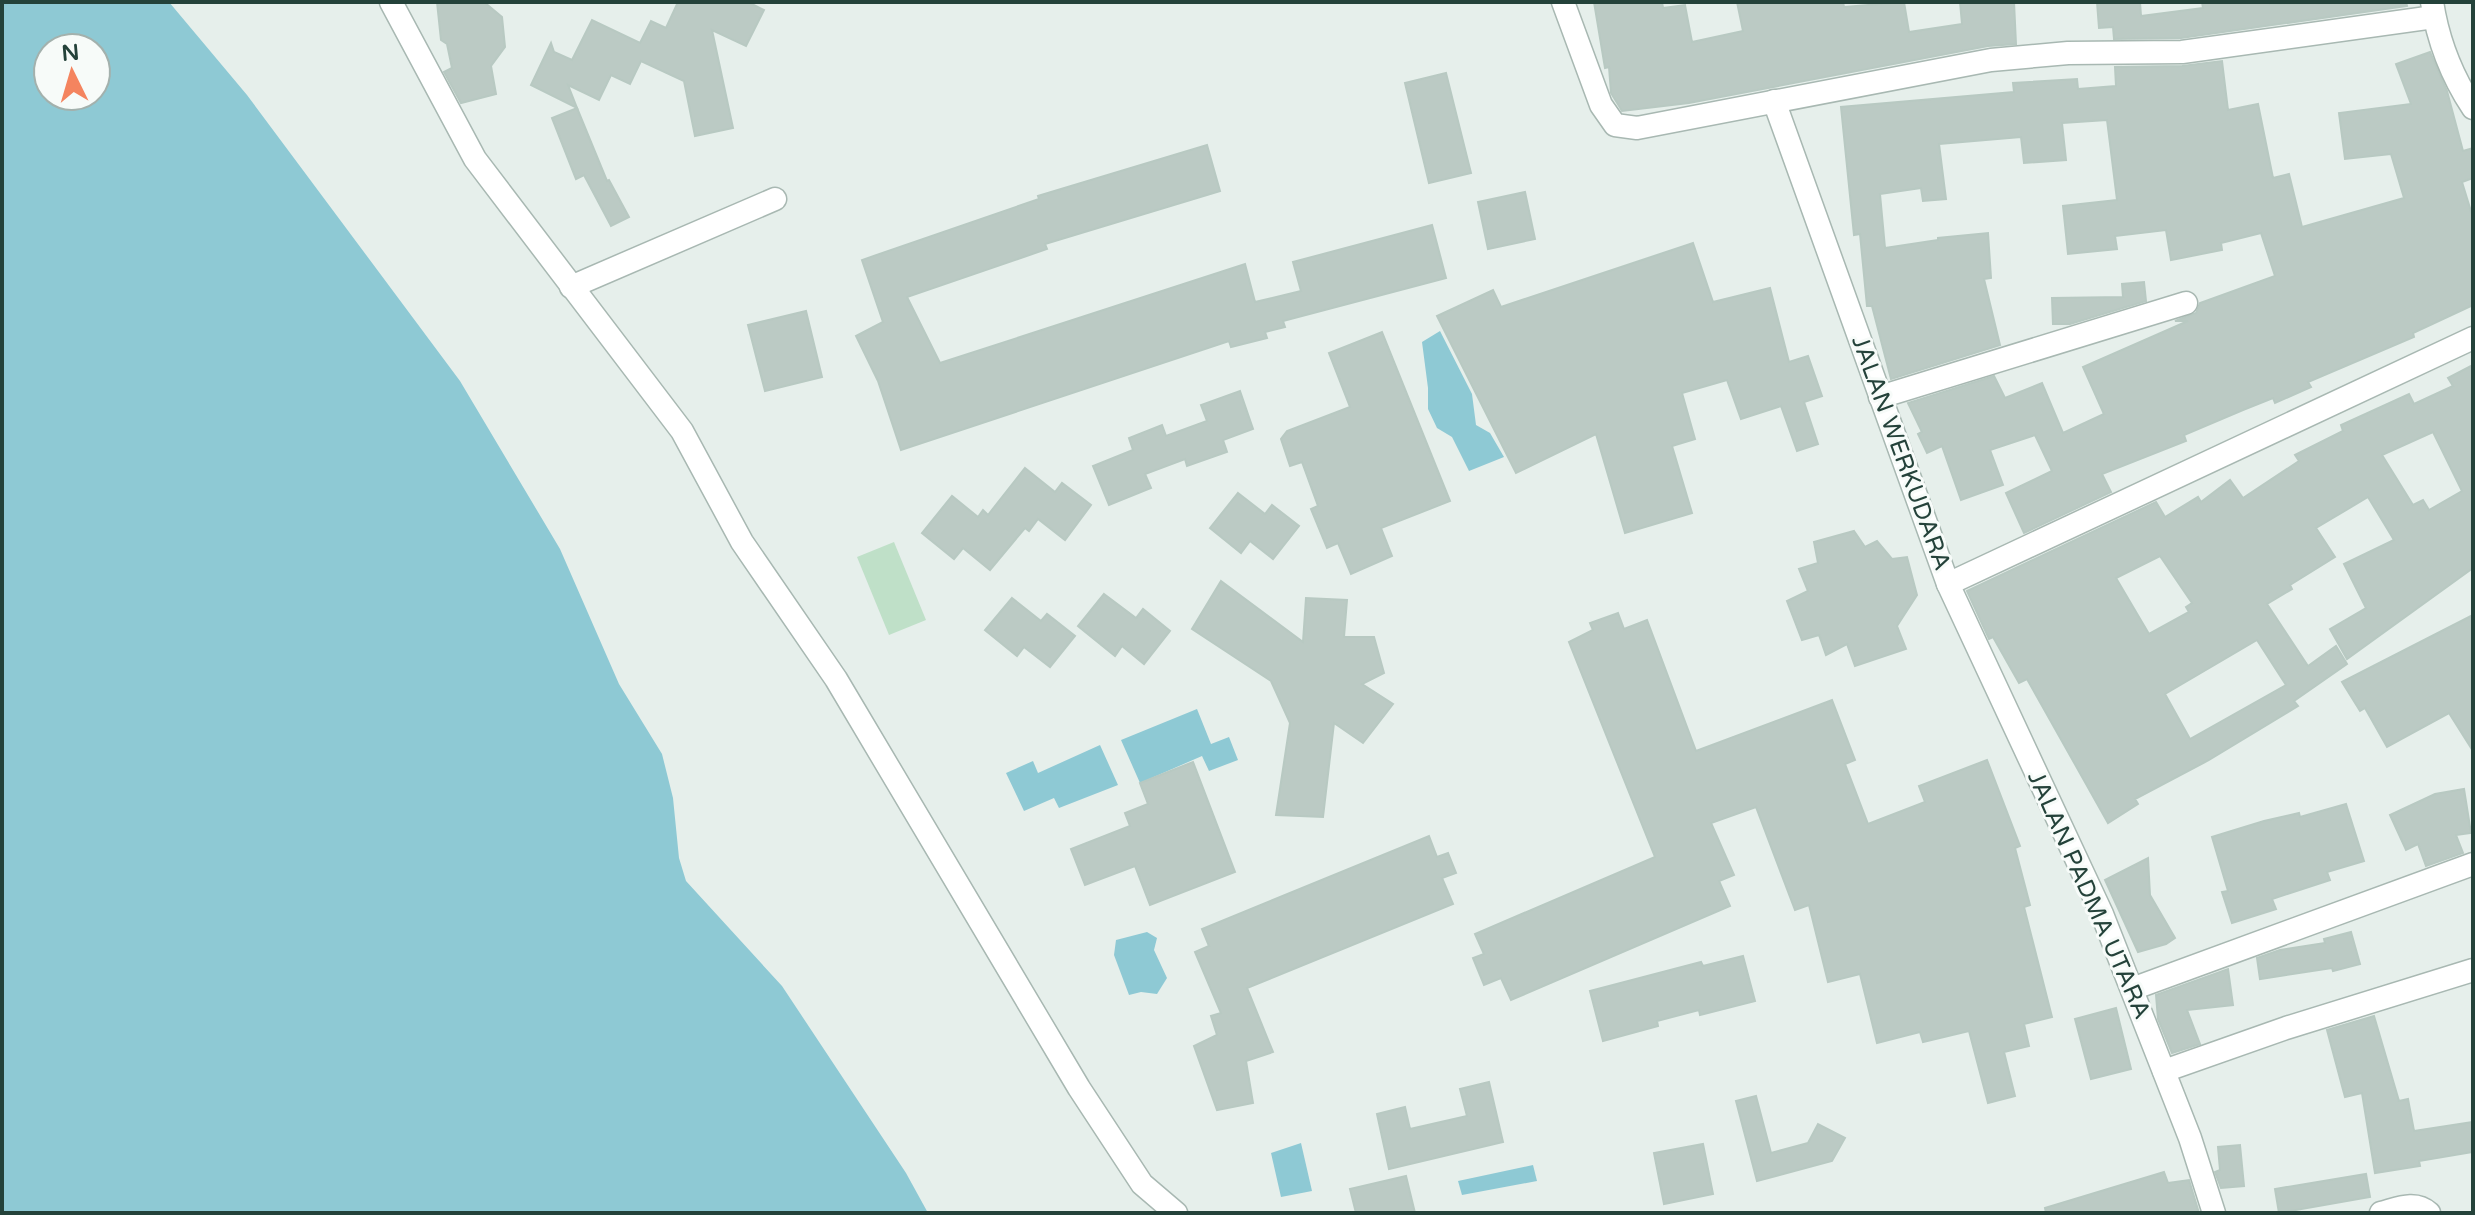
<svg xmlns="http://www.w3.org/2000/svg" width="2475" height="1215" font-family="'Varela Round',sans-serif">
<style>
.green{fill:#bfe0c8}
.water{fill:#8ec9d4;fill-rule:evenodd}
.building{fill:#bbcac4;stroke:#b8c9c2;stroke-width:2;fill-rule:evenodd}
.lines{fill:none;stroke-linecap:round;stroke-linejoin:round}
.minor-casing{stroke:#a8b8b2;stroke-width:25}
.minor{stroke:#fff;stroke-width:22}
.labels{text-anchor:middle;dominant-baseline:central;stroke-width:6;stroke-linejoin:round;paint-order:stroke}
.street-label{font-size:24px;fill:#24423a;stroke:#f7fbf9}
</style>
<rect width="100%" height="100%" fill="#e6efeb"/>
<path class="green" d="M894,542L926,620L889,635L857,557Z"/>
<g class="water">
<path d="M2,2H169L247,95L460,381L560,549L619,684L662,754L673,798L679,858L686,881L782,986L906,1173L928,1213H2ZM96,48V96H48V48Z"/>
<path d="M1440,331L1472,394L1476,425L1490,433L1504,457L1469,471L1452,437L1437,428L1428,409V388L1422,342Z"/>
<path d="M1197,709L1211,744L1229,737L1238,760L1209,771L1202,756L1140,783L1121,740Z"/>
<path d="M1100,745L1118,785L1059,808L1054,798L1024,811L1006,773L1033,761L1038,773Z"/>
<path d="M1147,932L1157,938L1154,950L1167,978L1157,994L1141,992L1129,995L1114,955L1116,940Z"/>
<path d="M1301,1143L1312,1191L1281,1197L1271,1153Z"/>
<path d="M1533,1165L1537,1181L1462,1195L1458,1181Z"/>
</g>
<g class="building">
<path d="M437,2H484L502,17L505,47L491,66L496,94L461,103L444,72L452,68L447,44L441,40Z"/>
<path d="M678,2H748L764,10L746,46L712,30L733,128L695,136L684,81L641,61L630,84L611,75L599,100L568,85L577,108L531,85L551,43L554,52L572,60L592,20L640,43L651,21L666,28Z"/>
<path d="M1594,2H1662L1663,8L1685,5L1692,42L1743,31L1737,2H1843L1844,7L1904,2L1909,32L1962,24L1960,2H2014L2016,44L1988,46L1689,103L1622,111L1611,93L1609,67L1605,68Z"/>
<path d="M2097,2H2140L2141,16L2203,8L2202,2H2270V4L2406,2L2407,6L2181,38L2114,39L2113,27L2099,28Z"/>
<path d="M2430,52L2447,91L2463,151L2473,148V178L2462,182L2473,218V305L2413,333L2414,337L2308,382L2311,387L2275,403L2273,398L2243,410L2184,435L2186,441L2102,474L2111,492L2024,533L2006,493L2052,471L2035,435L1990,450L2003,485L1961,500L1942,446L1927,453L1918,434L1922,432L1908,403L1994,376L2005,398L2042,383L2063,433L2104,414L2083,367L2188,321H2175L2196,313L2200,303L2275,276L2261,233L2221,243L2222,250L2171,260L2166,230L2115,236L2117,249L2068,254L2063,206L2117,200L2107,120L2062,123L2066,160L2024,163L2021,137L1939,144L1946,199L1923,201L1921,188L1880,194L1885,248L1938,240V238L1988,233L1991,278L1984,279L2000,345L1891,379L1872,306H1867L1860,234L1854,235L1841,107L2014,92L2013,83L2077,79L2078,89L2116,86L2115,67L2182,66L2222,61L2228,110L2258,104L2273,178L2289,174L2302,227L2404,198L2391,154L2345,159L2339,113L2411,104L2396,64Z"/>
<path d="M1446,73L1471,173L1429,183L1405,83Z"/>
<path d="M577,108L607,181L609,180L629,217L611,226L584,175L576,179L552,118Z"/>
<path d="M1207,145L1220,191L1045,244L1047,249L907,297L940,363L1245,264L1255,302L1301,291L1293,262L1432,225L1446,278L1283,321L1285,327L1265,332L1267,338L1231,347L1229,341L901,450L878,381L856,336L883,322L862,260L1039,199L1038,196Z"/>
<path d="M1525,192L1535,239L1488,249L1478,202Z"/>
<path d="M1693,243L1713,302L1770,288L1789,362L1808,356L1822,396L1804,402L1818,444L1797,451L1781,406L1741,419L1727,380L1682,393L1695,439L1672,446L1692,513L1625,533L1596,434L1516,473L1437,316L1493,290L1501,307Z"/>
<path d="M2144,282L2146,301L2070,324H2053L2052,298L2123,297L2122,284Z"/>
<path d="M806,311L822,377L765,391L748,325Z"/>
<path d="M1382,332L1450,501L1381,528L1392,556L1351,574L1338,543L1327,548L1311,509L1318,506L1302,462L1290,466L1281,439L1287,431L1350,407L1329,353Z"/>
<path d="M2473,365V568L2347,659L2330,629L2366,608L2344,564L2394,540L2368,497L2316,528L2335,557L2290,585L2292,589L2267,604L2308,666L2336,646L2347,664L2294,701L2298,706L2209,760L2135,799L2138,804L2108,823L2027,679L2019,683L1993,637L1989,639L1967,591L2156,502L2165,517L2198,497L2201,502L2230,480L2243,498L2299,461L2295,455L2343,431L2341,425L2409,394L2414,404L2453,386L2448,378ZM2433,432L2462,491L2429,510L2423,500L2413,505L2382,455ZM2160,556L2192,603L2186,607L2189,612L2149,634L2116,578ZM2257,640L2286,685L2190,739L2165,694Z"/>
<path d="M1240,391L1253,429L1223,440L1227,452L1187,466L1185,459L1145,474L1151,488L1109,505L1093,466L1133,450L1129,438L1162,425L1166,436L1207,421L1201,405Z"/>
<path d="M1025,468L1055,492L1062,483L1091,505L1065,540L1038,519L1029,531L1025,528L990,570L963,548L954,559L922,533L952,496L978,517L983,510L988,515Z"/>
<path d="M1238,493L1265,514L1272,505L1299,526L1273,559L1250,541L1241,553L1210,528Z"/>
<path d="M1854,531L1865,547L1877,541L1892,559L1907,557L1917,595L1897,626L1906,649L1855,666L1847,644L1826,655L1819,635L1802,640L1787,601L1808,591L1799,569L1818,563L1814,542Z"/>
<path d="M1221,581L1303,642L1306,598L1347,600L1344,637H1374L1384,673L1362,684L1393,704L1363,743L1334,723L1323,817L1276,815L1290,723L1271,681L1192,629Z"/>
<path d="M1104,594L1136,618L1143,609L1170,631L1144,664L1122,646L1115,656L1078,626Z"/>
<path d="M1012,598L1041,621L1047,614L1075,636L1050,667L1024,647L1017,656L985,630Z"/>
<path d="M1618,613L1624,629L1647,620L1696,751L1832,700L1855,760L1845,764L1868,824L1925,802L1919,786L1987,760L2020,846L2015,848L2030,905L2024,907L2052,1017L2024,1024L2029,1046L2004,1052L2015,1096L1988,1103L1969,1031L1923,1042L1920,1032L1877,1043L1860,974L1828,982L1809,905L1795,910L1756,807L1711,823L1734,875L1719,881L1730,906L1511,1000L1501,978L1484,985L1473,958L1484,954L1475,934L1655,857L1569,642L1593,630L1590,623Z"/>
<path d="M2473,615V751L2449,713L2387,747L2365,708L2360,711L2342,682Z"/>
<path d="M1193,762L1235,872L1150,905L1135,866L1085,885L1071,849L1130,826L1125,813L1148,804L1140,783Z"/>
<path d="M2464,789L2471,833L2456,835L2463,853L2426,866L2418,844L2406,850L2390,815L2435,794Z"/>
<path d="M2346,804L2364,861L2327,872L2330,880L2272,899L2276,909L2232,923L2222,892L2228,891L2212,837L2264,821L2299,813L2300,817Z"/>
<path d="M1429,836L1437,857L1448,853L1456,873L1442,878L1453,904L1247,988L1273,1052L1246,1061L1253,1103L1217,1110L1194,1046L1217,1035L1211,1016L1221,1013L1195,952L1209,946L1202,929Z"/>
<path d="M2148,858L2150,895L2175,938L2166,944L2138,952L2105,880Z"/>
<path d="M2351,932L2360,964L2333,971L2332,968L2260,979L2257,958L2280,950L2325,943L2324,939Z"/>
<path d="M1743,956L1755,1001L1700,1015L1699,1010L1657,1021L1658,1026L1603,1041L1590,991L1701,962L1703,966Z"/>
<path d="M2228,969L2233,1005L2187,1010L2200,1044L2172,1053L2158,1019L2156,995Z"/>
<path d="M2116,1008L2131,1069L2091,1079L2075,1019Z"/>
<path d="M2374,1016L2399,1101L2408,1099L2414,1131L2473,1122V1152L2419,1161L2420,1166L2375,1173L2362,1093L2345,1097L2327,1030Z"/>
<path d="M1489,1082L1503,1142L1389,1169L1377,1114L1405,1107L1410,1129L1467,1116L1460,1089Z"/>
<path d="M1756,1096L1771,1153L1808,1143L1818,1124L1845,1138L1832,1161L1757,1181L1736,1101Z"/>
<path d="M1703,1144L1713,1194L1664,1204L1654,1153Z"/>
<path d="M2240,1145L2244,1186L2221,1188L2215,1172L2220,1170L2218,1147Z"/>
<path d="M2164,1172L2168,1183L2189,1180L2199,1213H2046L2045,1208Z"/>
<path d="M2366,1174L2370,1197L2279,1213L2275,1189Z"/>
<path d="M1406,1176L1415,1213H1356L1350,1189Z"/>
</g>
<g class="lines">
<g class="minor-casing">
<g id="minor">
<path d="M391,2L475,159L682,431L742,542L836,679L1079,1088L1142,1184L1176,1213"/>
<path d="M1563,2L1601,105L1615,125L1637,128L1991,60L2068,53L2182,52L2434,17"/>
<path d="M2432,2C2438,41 2451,75 2473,108"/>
<path d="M1774,101L1948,584L2102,914L2190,1138L2214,1213"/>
<path d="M571,287L775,199"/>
<path d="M1880,397L2186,303"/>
<path d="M1948,584L2473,338"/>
<path d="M2132,989L2473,864"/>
<path d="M2164,1071L2286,1028L2473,970"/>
<path d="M2381,1213C2397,1209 2415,1200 2429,1213"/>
</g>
</g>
<use href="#minor" class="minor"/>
</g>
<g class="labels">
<g class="street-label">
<text transform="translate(1901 453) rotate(70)">JALAN WERKUDARA</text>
<text transform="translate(2089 895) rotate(66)">JALAN PADMA UTARA</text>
</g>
</g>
<rect width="2475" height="1215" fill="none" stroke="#24423a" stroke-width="8"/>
<g transform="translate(72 72) rotate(355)"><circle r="38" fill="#f7fbf9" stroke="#a3b1ad" stroke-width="2"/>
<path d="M0-6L14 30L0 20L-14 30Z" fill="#f4845f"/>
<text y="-12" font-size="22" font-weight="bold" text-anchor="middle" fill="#24423a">N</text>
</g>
</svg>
